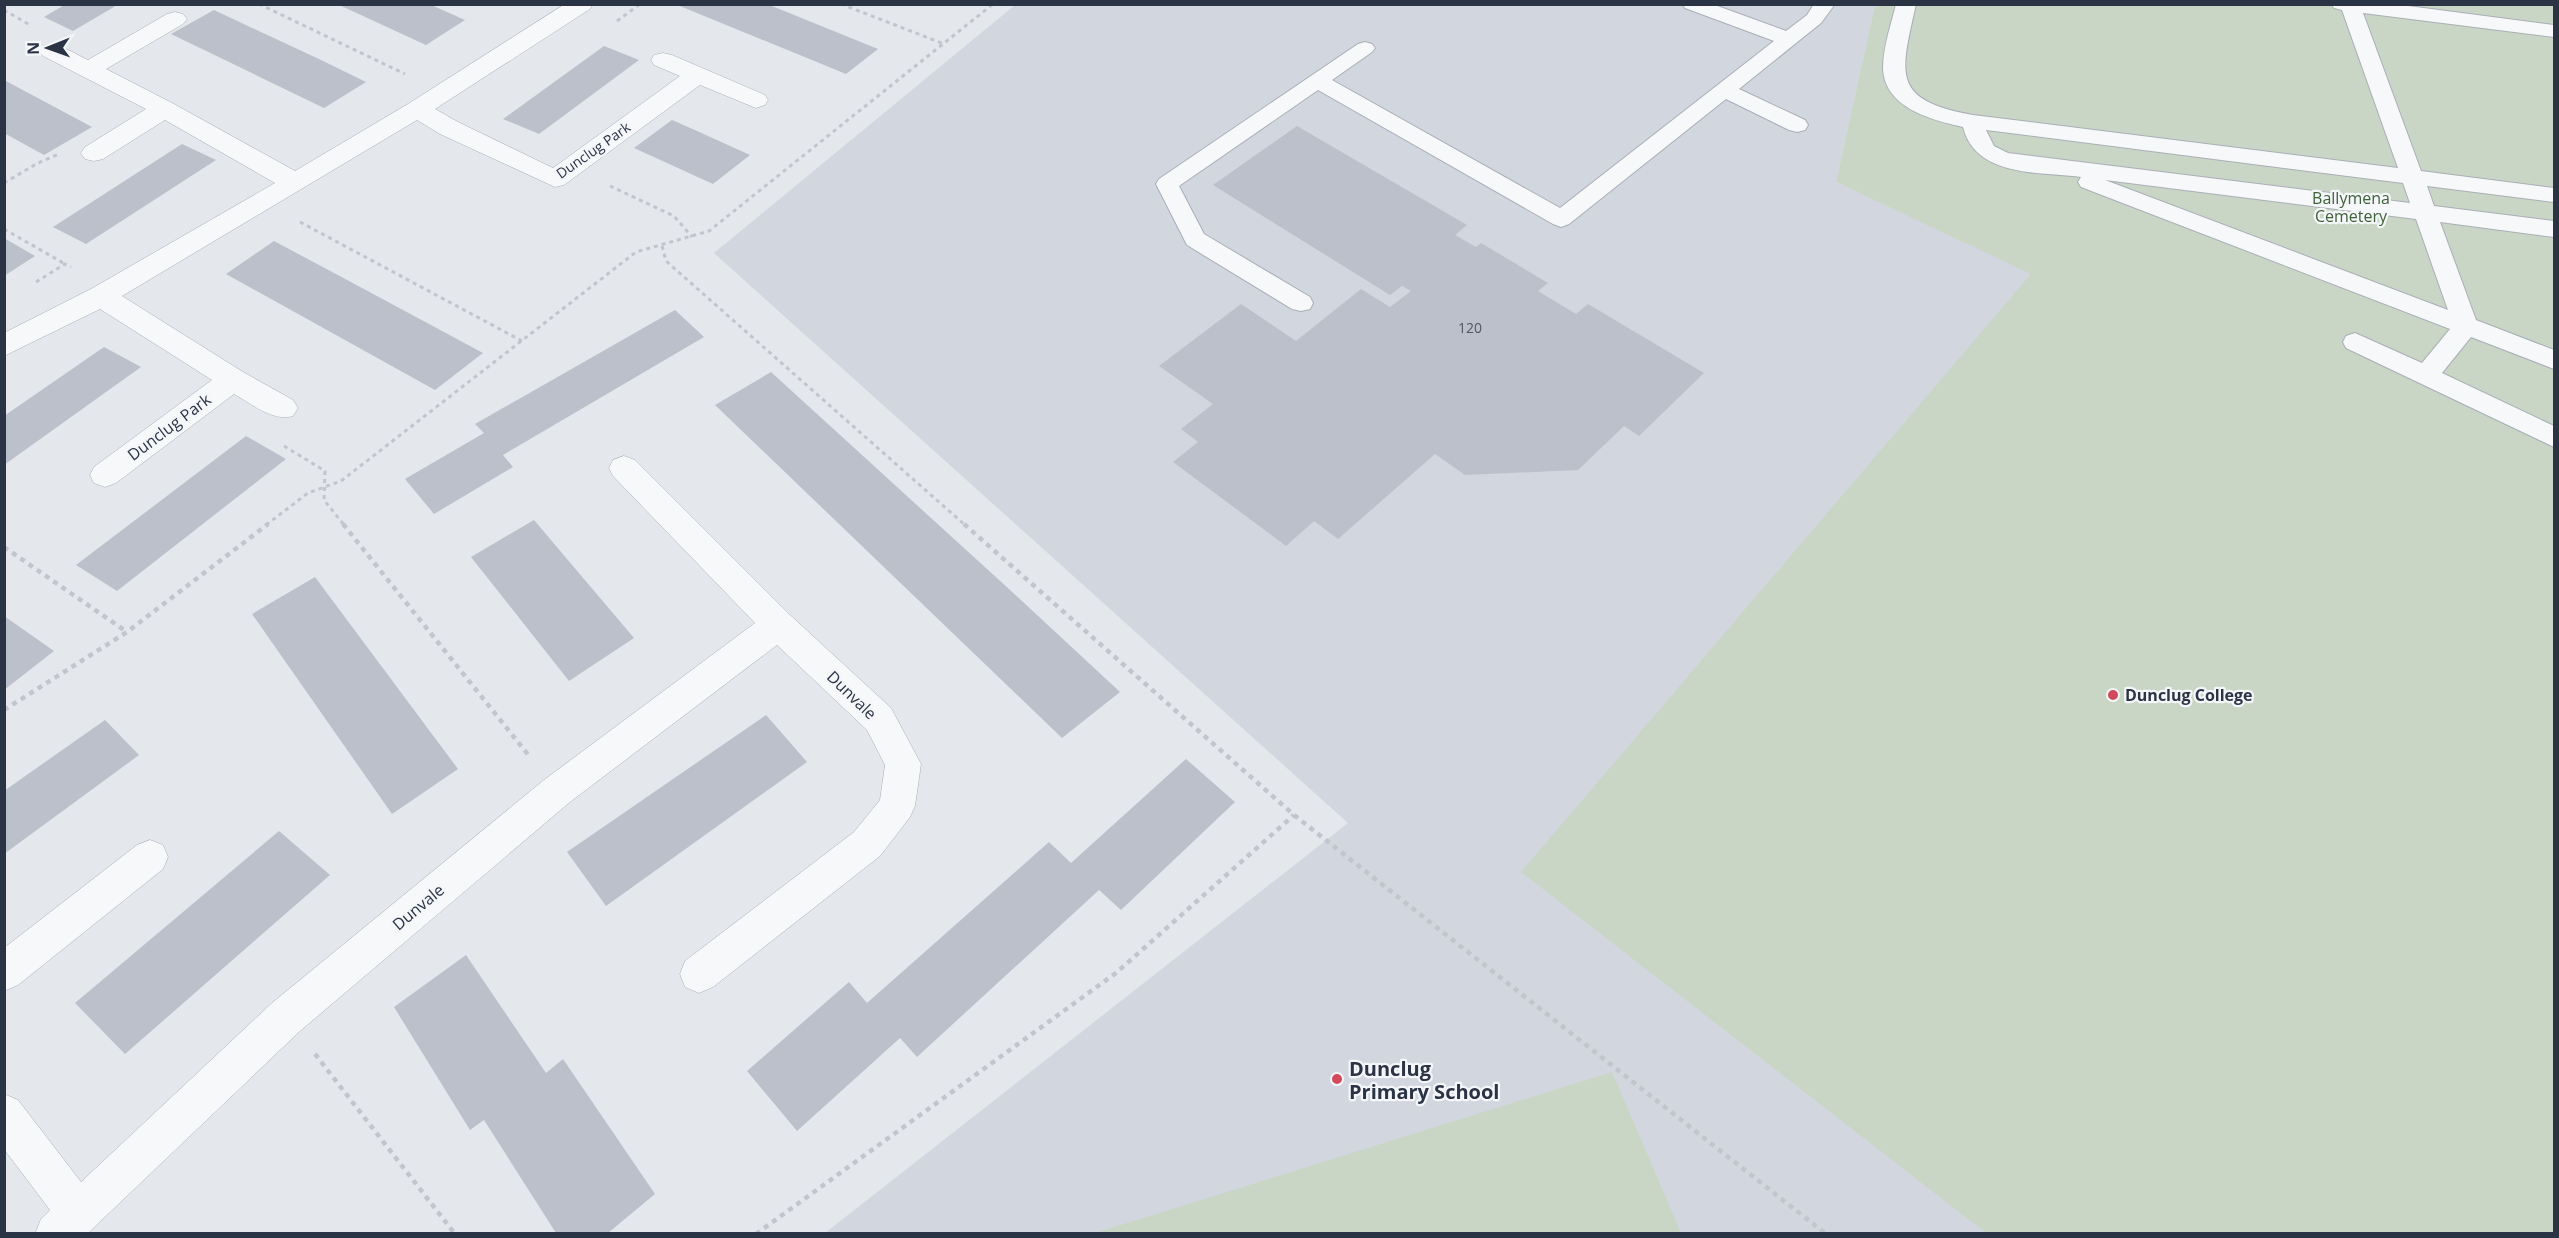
<svg xmlns="http://www.w3.org/2000/svg" width="2559" height="1238" font-family="'Open Sans',sans-serif">
<style>
.built{fill:#d2d6de}
.green{fill:#c9d6c5}
.building{fill:#bbc0ca}
.lines{fill:none;stroke-linecap:round;stroke-linejoin:round}
.lane-casing{stroke:#a9aeb7;stroke-width:2}
.street-casing{stroke:#a9aeb7;stroke-width:1}
.path-far1{stroke:#c2c5cb;stroke-width:3;stroke-dasharray:4 4;stroke-linecap:butt}
.path{stroke:#c2c5cb;stroke-width:4.5;stroke-dasharray:5 5;stroke-linecap:butt}
.lane{fill:#f7f8fa;fill-rule:evenodd}
.street{fill:#f7f8fa;fill-rule:evenodd}
.poi-dot{fill:#d1495b;stroke:#f4f6f9;stroke-width:2}
.labels{text-anchor:middle;dominant-baseline:central;stroke-width:4.5;stroke-linejoin:round;paint-order:stroke}
.far-street-label{font-size:14px;fill:#2b3445;stroke:#f4f6f9}
.number-label{font-size:14px;fill:#4f5766}
.park-label{font-size:16px;fill:#3f6138;stroke:#f4f6f9}
.street-label{font-size:16px;fill:#2b3445;stroke:#f4f6f9}
.poi-label{font-size:16px;font-weight:bold;fill:#2b3445;stroke:#f4f6f9;text-anchor:start}
.near-poi-label{font-size:20px;font-weight:bold;fill:#2b3445;stroke:#f4f6f9;text-anchor:start}
</style>
<rect width="100%" height="100%" fill="#e4e7ec"/>
<path class="built" d="M1015,5H1875L1836,182L2032,273L2554,1233H825L1348,823L714,253Z"/>
<g class="green">
<path d="M1875,5H2554V1233H1986L1521,872L2031,274L1836,182Z"/>
<path d="M1612,1072L1681,1233H1095Z"/>
</g>
<g class="building">
<path d="M66,4H119L73,31L44,17Z"/>
<path d="M337,4H429L465,20L426,45Z"/>
<path d="M675,4H767L878,49L846,74Z"/>
<path d="M214,10L321,60L366,82L324,108L171,34Z"/>
<path d="M604,46L639,60L539,134L503,119Z"/>
<path d="M4,80L49,104L92,127L44,155L4,133Z"/>
<path d="M672,120L697,131L750,155L713,184L634,148Z"/>
<path d="M1297,126L1467,225L1455,235L1476,247L1481,243L1548,283L1538,291L1576,314L1588,304L1704,373L1639,436L1624,426L1578,470L1465,475L1435,454L1338,539L1314,521L1286,546L1173,462L1198,442L1181,429L1213,404L1159,366L1241,304L1296,341L1361,289L1390,307L1411,291L1402,286L1390,295L1213,185Z"/>
<path d="M182,144L216,160L86,244L53,227Z"/>
<path d="M4,238L35,256L4,276Z"/>
<path d="M274,241L349,281L483,353L435,390L226,274Z"/>
<path d="M675,310L704,337L503,455L513,467L434,514L405,479L484,433L475,424Z"/>
<path d="M104,347L141,367L4,465V416Z"/>
<path d="M771,372L1022,601L1120,692L1062,738L715,405Z"/>
<path d="M246,436L286,459L117,591L76,565Z"/>
<path d="M534,520L634,638L569,681L471,557Z"/>
<path d="M315,577L458,769L392,814L252,614Z"/>
<path d="M4,616L54,651L4,690Z"/>
<path d="M766,715L807,762L606,906L567,852Z"/>
<path d="M105,720L139,755L4,854V791Z"/>
<path d="M1186,759L1235,802L1121,910L1099,890L917,1057L900,1038L797,1131L747,1071L849,982L867,1003L1049,842L1071,863Z"/>
<path d="M279,831L330,875L125,1054L75,1003Z"/>
<path d="M466,955L546,1073L563,1059L655,1194L608,1233H556L484,1120L470,1130L394,1007Z"/>
</g>
<g class="lines">
<g class="lane-casing">
<g id="lane">
<path d="M1682,4H1712L1786,31L1807,15L1814,4H1835L1821,23L1739,89L1805,120L1808,125L1805,130L1797,132L1789,130L1726,99L1569,224L1561,227L1553,224L1318,90L1179,186L1204,234L1310,297L1313,303L1310,309L1301,311L1292,309L1187,245L1156,184L1159,179L1358,44L1365,42L1372,44L1375,48L1372,52L1332,80L1560,208L1774,41L1685,8Z"/>
<path d="M1896,4H1916C1901,73 1889,100 1973,115L2398,168L2342,10L2334,8L2331,4H2393L2554,25V37L2363,13L2421,171L2554,188V202L2427,186L2434,206L2554,221V237L2440,222L2476,320L2554,350V369L2471,337L2442,373L2554,426V447L2346,348L2343,342L2346,336L2355,333L2422,363L2450,329L2081,187L2078,182L2081,177C2040,172 1975,177 1963,127C1932,120 1884,108 1883,68C1883,47 1891,25 1896,4ZM1986,130L2403,183L2410,203L2008,153L1994,146ZM2105,180L2416,219L2448,310Z"/>
</g>
</g>
<g class="street-casing">
<g id="street">
<path d="M565,4H593L590,9L435,109L458,122L553,168L680,76L654,65L651,60L654,55L663,53L672,55L765,95L768,100L765,105L756,108L700,85L564,185L555,187L440,134L417,120L122,296L243,372L293,400L298,408L293,416C273,422 252,404 234,394L116,483L105,487L94,483L90,475L94,467L212,380L100,309L4,356V333L91,289L275,183L165,120L103,159L94,161L85,159L81,153L85,147L146,109L43,56L39,51L43,46C59,42 73,53 88,60L167,14L175,12L183,14L187,19L183,24L106,69L174,104L295,171L408,104Z"/>
<path d="M624,456L635,460L790,615L891,708L921,764L915,806L910,817L880,856L713,987L699,993L685,987L680,974L685,961L854,832L880,800L885,765L867,730L777,645L570,802L300,1031L87,1234H35L41,1219L50,1210L4,1149V1094L18,1100L81,1182L272,1003L544,780L755,623L613,476L609,468L613,460Z"/>
<path d="M150,840L163,845L168,857L163,869L18,985L4,991V948L137,845Z"/>
</g>
</g>
<g class="path-far1">
<path d="M259,4L405,74"/>
<path d="M841,4L944,44"/>
<path d="M4,10L30,25"/>
<path d="M617,21L640,4"/>
<path d="M4,183L38,163L59,154"/>
<path d="M610,186L674,216L692,237"/>
<path d="M300,222L522,341"/>
<path d="M4,229L65,264"/>
<path d="M662,246L666,261L965,525"/>
<path d="M36,282L65,264L71,267"/>
<path d="M284,446L325,471L324,500L344,525"/>
<path d="M266,525L308,493L341,481L636,252L709,231L993,4"/>
</g>
<g class="path">
<path d="M343,524L530,757"/>
<path d="M964,524L1294,815L1826,1234"/>
<path d="M4,547L127,632"/>
<path d="M4,710L127,632L268,524"/>
<path d="M315,1054L455,1234"/>
<path d="M756,1234L1116,973L1294,815"/>
</g>
<use href="#lane" class="lane"/>
<use href="#street" class="street"/>
</g>
<g class="poi-dot">
<circle cx="2113" cy="695" r="6"/>
<circle cx="1337" cy="1079" r="6"/>
</g>
<g class="labels">
<g class="far-street-label">
<text transform="translate(593 150) rotate(-35)">Dunclug Park</text>
</g>
<g class="number-label">
<text x="1470" y="327">120</text>
</g>
<g class="park-label">
<text x="2351" y="198">Ballymena<tspan x="2351" dy="18">Cemetery</tspan></text>
</g>
<g class="street-label">
<text transform="translate(169 427) rotate(-37)">Dunclug Park</text>
<text transform="translate(852 695) rotate(44)">Dunvale</text>
<text transform="translate(418 907) rotate(-40)">Dunvale</text>
</g>
<g class="poi-label">
<text x="2125" y="695">Dunclug College</text>
</g>
<g class="near-poi-label">
<text x="1349" y="1068">Dunclug<tspan x="1349" dy="23">Primary School</tspan></text>
</g>
</g>
<rect width="2559" height="1238" fill="none" stroke="#2b3445" stroke-width="12"/>
<g transform="translate(48 48) rotate(269)" stroke="#f4f6f9" stroke-width="4.5" paint-order="stroke">
<path d="M0-4.5L10 22L0 15L-10 22Z" fill="#2b3445"/>
<text y="-9" font-size="16" font-weight="bold" text-anchor="middle" fill="#2b3445">N</text>
</g>
</svg>
